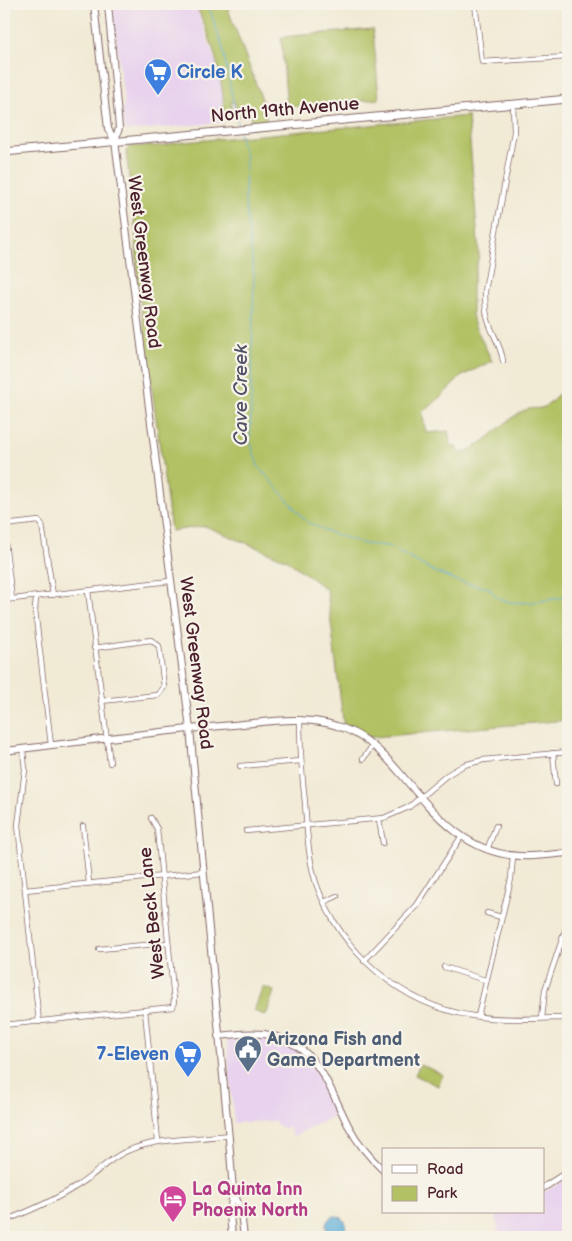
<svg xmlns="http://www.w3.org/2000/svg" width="572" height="1241" font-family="'Balsamiq Sans',sans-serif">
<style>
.built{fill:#e8d2ee}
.green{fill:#b1c163;stroke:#7e7047}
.water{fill:#5dadd8;stroke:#546682}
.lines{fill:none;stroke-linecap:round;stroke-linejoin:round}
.stream{stroke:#5dadd8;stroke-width:1}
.street-casing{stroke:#846666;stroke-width:6}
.secondary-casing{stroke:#846666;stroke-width:8}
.primary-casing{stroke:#846666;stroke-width:9}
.street{stroke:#fff;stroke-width:4.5}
.secondary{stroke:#fff;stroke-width:6}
.primary{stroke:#fff;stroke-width:7}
.labels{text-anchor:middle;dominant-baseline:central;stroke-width:4.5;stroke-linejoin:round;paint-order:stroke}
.shop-label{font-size:18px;font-weight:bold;fill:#366cbe;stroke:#f7f3e8;text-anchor:start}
.street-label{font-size:18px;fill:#4a1f2b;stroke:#f7f3e8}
.service-label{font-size:18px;font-weight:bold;fill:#4e5e75;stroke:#f7f3e8;text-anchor:start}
.hotel-label{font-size:18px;font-weight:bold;fill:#b23c85;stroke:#f7f3e8;text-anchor:start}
.water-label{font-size:19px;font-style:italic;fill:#515168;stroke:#f7f3e8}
</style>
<rect width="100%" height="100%" fill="#f7f3e8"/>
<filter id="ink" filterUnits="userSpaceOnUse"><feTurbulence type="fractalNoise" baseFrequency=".02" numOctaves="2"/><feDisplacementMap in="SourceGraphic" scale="10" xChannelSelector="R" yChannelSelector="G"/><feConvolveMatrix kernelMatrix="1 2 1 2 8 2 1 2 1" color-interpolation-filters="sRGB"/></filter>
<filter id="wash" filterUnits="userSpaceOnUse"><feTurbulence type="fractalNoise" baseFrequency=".0096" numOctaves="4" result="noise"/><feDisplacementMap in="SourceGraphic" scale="20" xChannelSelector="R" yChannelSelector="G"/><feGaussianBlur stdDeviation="1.12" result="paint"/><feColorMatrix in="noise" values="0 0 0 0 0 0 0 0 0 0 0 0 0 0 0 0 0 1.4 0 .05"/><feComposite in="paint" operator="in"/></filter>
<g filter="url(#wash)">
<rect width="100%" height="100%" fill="#f1ead5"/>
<g class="built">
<path d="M112,4H195L216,63L224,98L225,122L128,131L125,129L122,120L124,102Z"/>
<path d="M250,1038L273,1040L297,1051L305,1057L321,1078L339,1114L293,1136L289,1127L283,1128L273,1121L234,1123L227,1043L229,1040Z"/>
<path d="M568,1178V1237H499L496,1212H543V1193Z"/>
</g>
<g class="green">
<path d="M195,4H226L265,108L267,127L252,128L251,116H237L235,102H231V117H224C224,79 212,38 195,4Z"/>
<path d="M373,29L379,99L287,107L281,37Z"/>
<path d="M468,116L479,255L472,286V314L474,324L492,361L462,376L430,407L422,411L426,433L448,431L451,446L456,447L460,454C486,445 499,425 521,412C537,403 541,417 558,394L568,402V720L363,738L344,729L327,590L287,560L205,526L171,531L138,284L136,234L126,151L130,146H164L173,143Z"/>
<path d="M263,987L274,991L266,1016L254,1011Z"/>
<path d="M420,1064L443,1075L438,1086L415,1075Z"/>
</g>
<circle class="water" cx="336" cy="1226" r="10"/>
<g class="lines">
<g class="stream">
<path d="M208,4L223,49L238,127"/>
<path d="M239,133L246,157L245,201L254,275L250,441L258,466L307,522L331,533L365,544L388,546L435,572L460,582L489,588C502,613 545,599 568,597"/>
</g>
</g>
</g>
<g filter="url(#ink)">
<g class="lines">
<g class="street-casing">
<g id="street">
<path d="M475,4L482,62L568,57"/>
<path d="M568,4V6"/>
<path d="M503,361C501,345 492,334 488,320C485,310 485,301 485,291L514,132L513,104"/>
<path d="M4,525L39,521L42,525L53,595"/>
<path d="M4,534L12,599"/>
<path d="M88,591L110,763"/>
<path d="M36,597L35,610L51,745"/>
<path d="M4,600L170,581"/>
<path d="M94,648L151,640L159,646L164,687L158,695L101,701"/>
<path d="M300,719C300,747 302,775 305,803C307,830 308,860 317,886C342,953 401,1005 473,1016C504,1021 537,1018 568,1018"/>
<path d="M23,749L25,770L18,825L39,1022"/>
<path d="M553,753L556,784"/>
<path d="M363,759L373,745"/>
<path d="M240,766L301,761"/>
<path d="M379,819L383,843"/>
<path d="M83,826L89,883"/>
<path d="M246,831L384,818L409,807L447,775L464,765L483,760L568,752"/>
<path d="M487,850L496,826"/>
<path d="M25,890L203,872"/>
<path d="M324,902L337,896"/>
<path d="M487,913L501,917"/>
<path d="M99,949L168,943"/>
<path d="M364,961L417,905L461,837"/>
<path d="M444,967L485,980"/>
<path d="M145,1011L158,1141"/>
<path d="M478,1016L511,879L513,856"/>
<path d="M542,1018L545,990L568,922"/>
<path d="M4,1025L173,1007L174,1000L157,829L151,818"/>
<path d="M4,1221C30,1211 56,1200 80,1184C96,1174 108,1159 127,1151C159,1137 194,1140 229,1135"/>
</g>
</g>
<g class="secondary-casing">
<g id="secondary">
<path d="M94,4L108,129L115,141L190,729L229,1139L233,1191L230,1214L232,1237"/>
<path d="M108,4L119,128L115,141"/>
<path d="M4,751C80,742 156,731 233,725C267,722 304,715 337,726C364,734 382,752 400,773C433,812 464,853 519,856C535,857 552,854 568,853"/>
<path d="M218,1036C233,1035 249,1032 264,1034C317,1042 327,1084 348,1125C357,1142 369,1157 383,1170"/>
<path d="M543,1188L568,1172"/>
<path d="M234,1192L241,1212L244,1237"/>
</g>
</g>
<g class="primary-casing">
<path id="primary" d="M4,152L568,99"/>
</g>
<use href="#street" class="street"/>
<use href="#secondary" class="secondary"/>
<use href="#primary" class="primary"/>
</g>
</g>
<defs>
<g id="supermarket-pin" transform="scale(1.4375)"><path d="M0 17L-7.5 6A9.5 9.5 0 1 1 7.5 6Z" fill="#3f7fe0" stroke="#f7f3e8"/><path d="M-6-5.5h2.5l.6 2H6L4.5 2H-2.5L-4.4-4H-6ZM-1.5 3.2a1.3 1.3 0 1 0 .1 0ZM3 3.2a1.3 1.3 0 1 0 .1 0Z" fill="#fff"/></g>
<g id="civic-pin" transform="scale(1.4375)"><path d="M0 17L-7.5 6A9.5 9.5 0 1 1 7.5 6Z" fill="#5c6f8a" stroke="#f7f3e8"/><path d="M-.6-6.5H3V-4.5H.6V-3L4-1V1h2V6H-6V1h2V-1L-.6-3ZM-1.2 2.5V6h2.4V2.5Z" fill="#fff"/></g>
<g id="hotel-pin" transform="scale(1.4375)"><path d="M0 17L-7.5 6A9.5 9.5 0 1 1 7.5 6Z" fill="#d1479c" stroke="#f7f3e8"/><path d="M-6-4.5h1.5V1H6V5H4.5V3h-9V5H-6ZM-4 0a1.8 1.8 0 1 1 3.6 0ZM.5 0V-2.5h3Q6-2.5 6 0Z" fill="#fff"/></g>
</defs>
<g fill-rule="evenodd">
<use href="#supermarket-pin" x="158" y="72"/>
<use href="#civic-pin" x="248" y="1049"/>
<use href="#supermarket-pin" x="188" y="1054"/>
<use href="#hotel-pin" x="173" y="1199"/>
</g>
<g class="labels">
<g class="shop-label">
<text x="177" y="72">Circle K</text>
<text x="169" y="1054" text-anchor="end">7-Eleven</text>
</g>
<g class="street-label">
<text transform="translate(285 110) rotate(-5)">North 19th Avenue</text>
<text transform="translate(144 262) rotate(83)">West Greenway Road</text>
<text transform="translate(196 663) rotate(83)">West Greenway Road</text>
<text transform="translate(152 913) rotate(-96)">West Beck Lane</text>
</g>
<g class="service-label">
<text x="267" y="1039">Arizona Fish and<tspan x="267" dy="21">Game Department</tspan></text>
</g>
<g class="hotel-label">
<text x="192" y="1189">La Quinta Inn<tspan x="192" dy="21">Phoenix North</tspan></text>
</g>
<g class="water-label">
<text transform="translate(241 395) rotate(-90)">Cave Creek</text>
</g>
</g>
<rect width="572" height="1241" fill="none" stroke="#f7f3e8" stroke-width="20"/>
<rect x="382" y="1148" width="162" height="65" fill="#f7f3e8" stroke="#b29e9c"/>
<rect x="392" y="1165" width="25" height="8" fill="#ffffff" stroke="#b29e9c"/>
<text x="427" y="1174" font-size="15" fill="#4a1f2b">Road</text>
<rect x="392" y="1186" width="25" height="15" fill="#b1c163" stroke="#b29e9c"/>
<text x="427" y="1198" font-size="15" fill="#4a1f2b">Park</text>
</svg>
